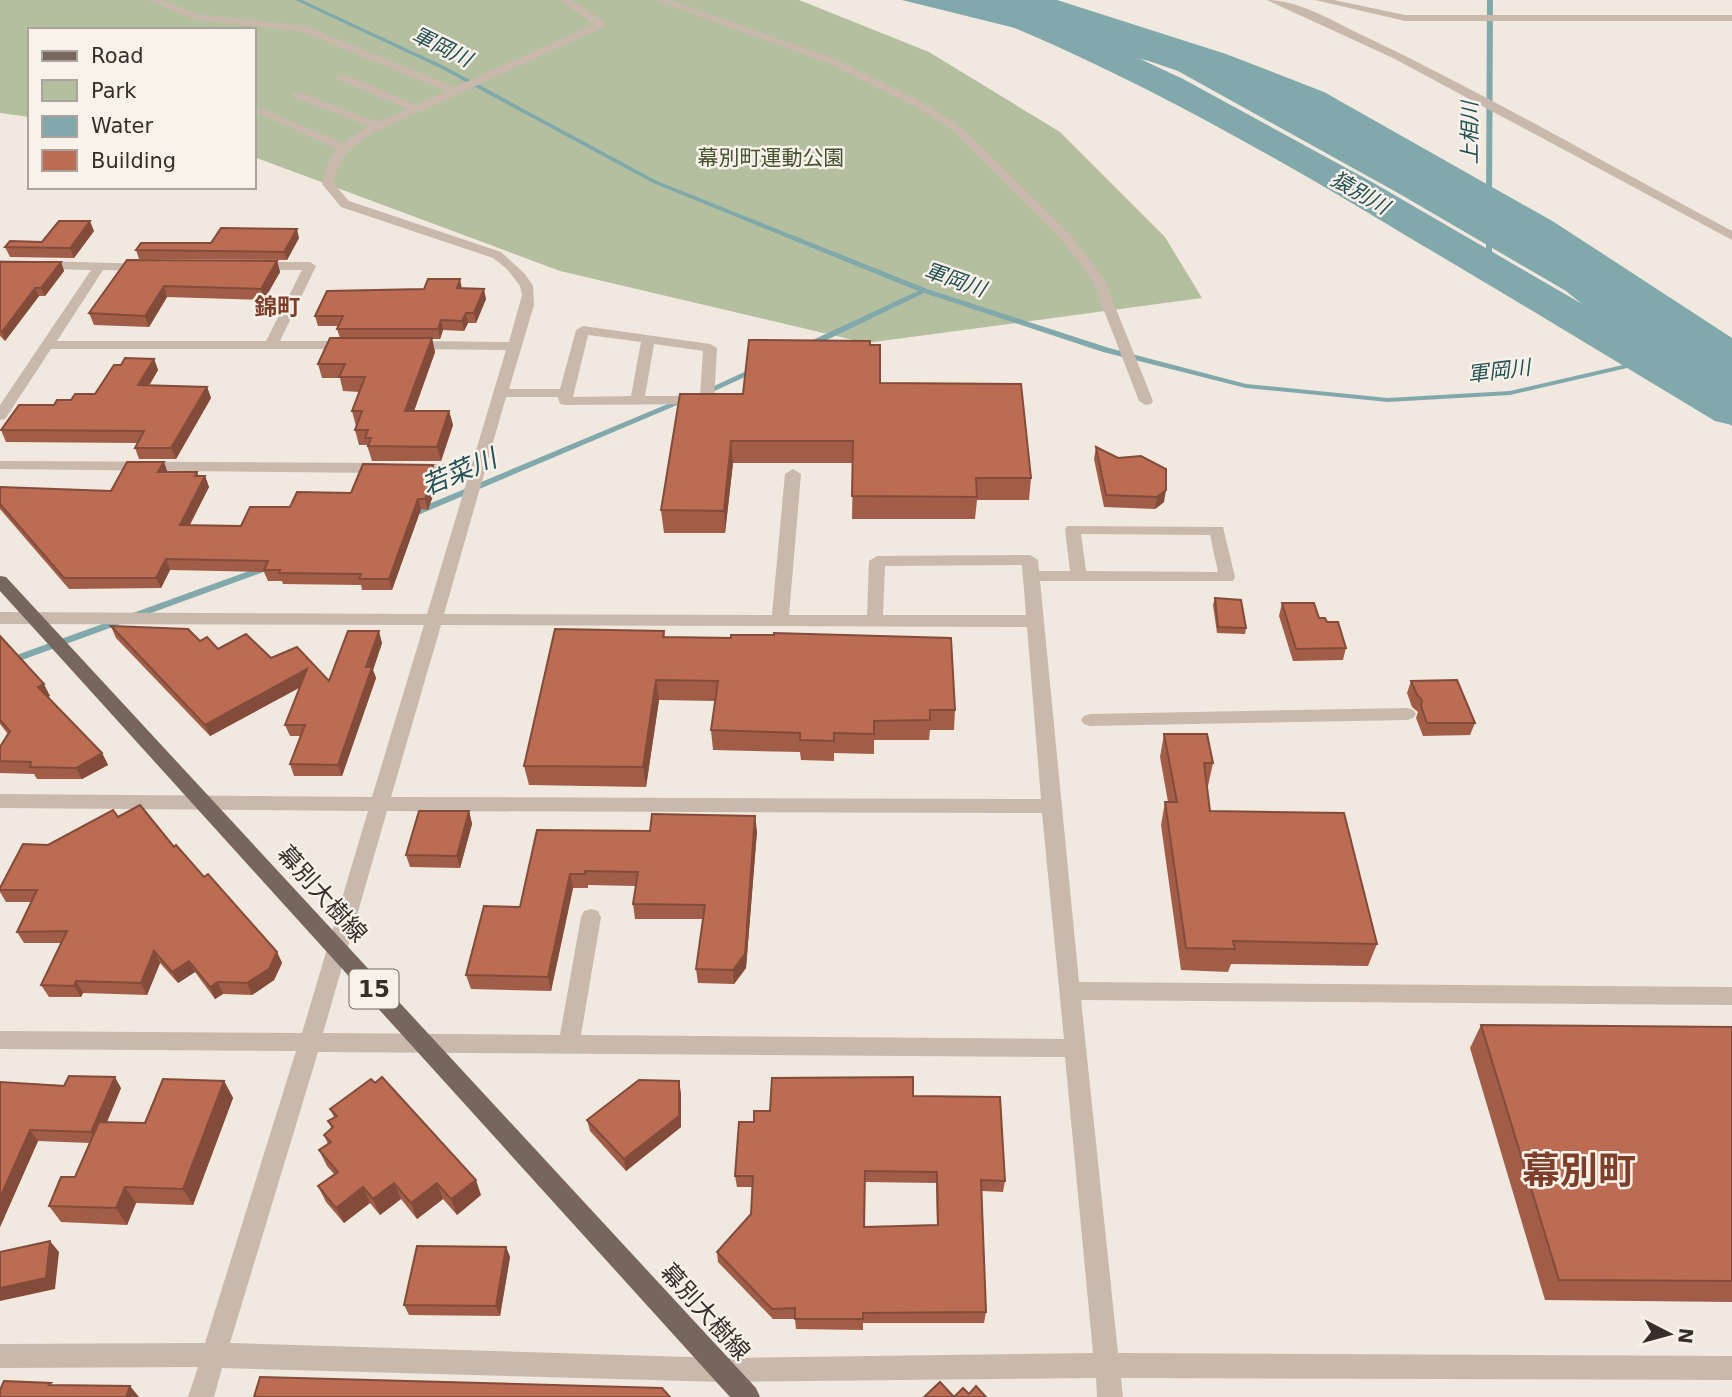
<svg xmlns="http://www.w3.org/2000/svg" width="1732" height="1397" font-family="'DejaVu Sans','Noto Sans JP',sans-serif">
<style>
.green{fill:#b4bfa0}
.water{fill:#81a9ab}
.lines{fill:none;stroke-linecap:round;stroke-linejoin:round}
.stream{fill:#81a9ab;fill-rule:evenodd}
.river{fill:#81a9ab;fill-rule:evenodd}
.minor{fill:#c8b9ac;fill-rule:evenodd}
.major{fill:#77665d;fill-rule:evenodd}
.wall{fill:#a15d47;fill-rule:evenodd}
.shaded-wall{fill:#834c3a}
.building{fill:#bb6c53;stroke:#834c3a;stroke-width:2;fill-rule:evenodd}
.labels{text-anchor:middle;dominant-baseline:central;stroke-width:5;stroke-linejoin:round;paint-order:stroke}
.far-water-label{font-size:21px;font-style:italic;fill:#235154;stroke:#f9f2eb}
.far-park-label{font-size:21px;fill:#465330;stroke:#f9f2eb}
.far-quarter-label{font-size:23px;font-weight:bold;fill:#7e3f2a;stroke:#f9f2eb}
.shield{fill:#f9f2eb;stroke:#716964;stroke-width:2}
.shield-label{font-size:23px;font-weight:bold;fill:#372e2a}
.street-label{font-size:24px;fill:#372e2a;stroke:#f9f2eb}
.water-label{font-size:26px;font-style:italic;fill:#235154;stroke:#f9f2eb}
.near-district-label{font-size:38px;font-weight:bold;fill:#7e3f2a;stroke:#f9f2eb}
</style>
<rect width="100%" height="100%" fill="#f1e8df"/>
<path class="green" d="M0,0H799L929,52L1060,132L1165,237L1202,298L866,343L560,271L254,157V30H30V117L0,113Z"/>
<path class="water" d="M902,0H1057L1226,54L1324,92L1554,222L1732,338V426L1566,291L1398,193L1178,71L1149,61Z"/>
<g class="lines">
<g class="stream">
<path d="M295,0H302L446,67L657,181L927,289L1109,348L1246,384L1388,398L1510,391L1649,359L1653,361L1649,363L1510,395L1388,402L1246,388L1103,352L924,293L810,348H804V344L918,291L653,183L442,69Z"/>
<path d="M1487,0H1493L1492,199L1489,201L1486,199Z"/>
<path d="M1489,233L1492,235V266L1489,268L1486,266V235Z"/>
<path d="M753,368H759L760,370L708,394H705L701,392Z"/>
<path d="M682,398H685L689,400L411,518H405L404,516L405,514Z"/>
<path d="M266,565L269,566L270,568L269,570L0,668V661Z"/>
</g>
<path class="river" d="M958,0H1003L1085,33L1183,79L1372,182L1732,391V425L1715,421C1614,360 1512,298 1410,238C1266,151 1120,68 963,7Z"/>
<g class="minor">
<path d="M148,0H162L198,14L306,26L455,87L594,24L559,0H571L605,22L602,28L373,133C352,146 337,158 334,184L349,201L501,252L525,274L533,286L534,305L509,389H560L576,330L583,326L710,344L717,348L714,400L707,404L565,405L560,404L558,397H506L444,614L772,615L785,474L793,469L801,474L789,615H867L869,561L877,556L1030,555L1038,560L1039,571H1070L1065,529L1067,526L1223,527L1235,577L1233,581H1040L1079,982L1732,987V1005L1081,1000L1118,1353L1732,1356V1380L1121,1378L1123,1397H1097L1096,1378L722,1382L222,1368L214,1397H188L198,1367L0,1368V1344L205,1343L296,1051L0,1049V1031L302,1033L368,811L0,808V794L372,797L424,625L0,624V612L427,614L469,474H413L406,469L413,464H472L506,350L409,349L402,345L409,341L509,342L522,295L520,286L507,269L493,258L341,207L322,184L327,164L337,149L254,111L255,109H263L343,143L369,126L293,97V93H301L378,122L407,109L337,79V75H345L416,105L446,91L300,31L196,20ZM588,335L641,342L631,396L573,397ZM654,344L703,351L700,396H645ZM1081,534L1210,535L1218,572L1086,571ZM1022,565L1026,615H883L885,566ZM441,625L1027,627L1041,799L391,797ZM387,811L1042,813L1064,1039L581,1035L601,917L598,911L591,909L584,911L581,917L560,1035L323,1033ZM318,1052L1065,1057L1093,1353L722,1358L230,1343Z"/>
<path d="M655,0H669L836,59L924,103L960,126L1070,234L1104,279L1153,401L1151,404L1146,405L1139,401L1093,282L1062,240L952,130L916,107L828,63Z"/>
<path d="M1267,0C1301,0 1335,23 1366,37C1490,96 1610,166 1732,231V240L1393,58Z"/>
<path d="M1315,0H1334L1405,15H1732V21H1405Z"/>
<path d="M0,260L150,264L152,267L146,271L103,270L57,341H266L302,270H254L248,266L254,262H310L316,266L280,341H350L357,345L350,349H51L5,419L0,420V405L91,270L0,268Z"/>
<path d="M0,461L385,463L392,468L385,473L0,469Z"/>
<path d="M1407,708L1413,710L1416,714L1413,718L1407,720L1090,726L1084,724L1081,720L1084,716L1090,714Z"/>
</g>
<path class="major" d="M0,576L6,577L756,1388L760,1397H730L0,591Z"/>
</g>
<g class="wall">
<path d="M94,231L74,258L10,257L5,247L42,242Z"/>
<path d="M299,238L287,260L139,259L136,250L211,243Z"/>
<path d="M127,260L277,261L280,272L264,300L167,297L149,327L94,325L89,313Z"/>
<path d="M0,262H61L64,271L45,296H39L5,341L0,336Z"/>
<path d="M462,288L486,299L476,323H468L464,331L443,330L440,339H432L435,352L414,411H449L453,425L441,461H372L367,445H359L355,430L357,426H356L352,411L359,392L343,391L340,378H322L318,364L340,338L337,329L339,326H318L315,316Z"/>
<path d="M870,345L880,383L1031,478L1029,500H977L975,519H852L853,463H733L725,533H664L661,510L743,394Z"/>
<path d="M154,359L158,370L149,386L207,387L211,398L176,459H139L135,448L138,443L6,442L1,430L54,405L95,394L121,365Z"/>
<path d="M1096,447L1164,502L1155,509L1104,507L1094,459Z"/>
<path d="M433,465L437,484L428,510L421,509L392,590H362L361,585L283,584L282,581H268L264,572L170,570L161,588L69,589L0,509V487L111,491L168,472H197L199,476H205L209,487L190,525L241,526L290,507L351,493Z"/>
<path d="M1215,598L1246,628L1245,634L1217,633L1213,605Z"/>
<path d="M1282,603L1319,618L1327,622L1346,648L1343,660L1293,661L1279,616Z"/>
<path d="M111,626L200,641L218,649L271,658L329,681L382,643L373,670L376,678L342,776H294L290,764L300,736H290L285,725L300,687L210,736L116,638Z"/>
<path d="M664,631L665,637L955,710L954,730H930L929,740H874V754L834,753V761L801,760L800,752L713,750L711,730L715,701L659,700L646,787L529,785L524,766Z"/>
<path d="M0,636L50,696L47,697L102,753L108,765L82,779H37L34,774L0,773V747L8,734L0,724Z"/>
<path d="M1411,681L1475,723L1470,735L1423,736L1416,718L1418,712L1412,707L1407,693Z"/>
<path d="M1164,734L1213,763L1208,786H1207L1210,811L1377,944L1368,966L1231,964L1228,972L1181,970L1161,825L1165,802H1168L1160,757Z"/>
<path d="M469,811L472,824L460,868L410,867L406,855Z"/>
<path d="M118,817L174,847L277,952L282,963L274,980L252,995L223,994L215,999L195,972L178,983L160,963L147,995L83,993L81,997H49L41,985L62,943H24L17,932L31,902H6L0,892V888L48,845Z"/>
<path d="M537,830L757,831L746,968L734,984L698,983L696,969L703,919H635L633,904L636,886L588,885V888H573L551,991L471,989L466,975L520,907Z"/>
<path d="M1481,1025L1732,1027V1302L1545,1300L1470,1048Z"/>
<path d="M224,1081L233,1098L193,1205L136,1203L127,1225L61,1222L49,1206L75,1177L90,1143L38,1141L0,1227V1082L121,1088L107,1122L145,1123Z"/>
<path d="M681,1093V1127L626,1171L590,1131L587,1120Z"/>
<path d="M913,1096L1005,1181L1003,1192L982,1191L986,1312L984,1323H863V1330L796,1329L795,1319H773L718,1262L717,1252L751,1214L752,1187H737L735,1176L754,1122L770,1111ZM865,1182L936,1183L937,1225L864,1227Z"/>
<path d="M330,1109L481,1195L457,1215L443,1199L417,1219L401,1199L380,1215L370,1203L344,1223L326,1202L318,1186L334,1174L327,1166L319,1150L328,1144L324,1135L332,1129L328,1121L334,1117Z"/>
<path d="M506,1247L510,1257L500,1316L409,1315L404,1305Z"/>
</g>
<g class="shaded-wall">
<path d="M90,221L94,231L74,258L70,248Z"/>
<path d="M297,229L299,238L287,260L284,252Z"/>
<path d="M277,261L280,272L264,300L261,289Z"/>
<path d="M61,262L64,271L45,296L41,288Z"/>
<path d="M460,279L462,289L457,288Z"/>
<path d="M164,286L167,297L149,327L145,316Z"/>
<path d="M35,288L39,296L5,341L2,332Z"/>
<path d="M484,289L486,299L476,323L474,313Z"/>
<path d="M466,313L468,323L464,331L462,321Z"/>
<path d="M441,320L443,330L440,339L438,329Z"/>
<path d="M432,338L435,352L409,425L405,411Z"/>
<path d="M154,359L158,370L142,397L138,385Z"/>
<path d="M207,387L211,398L176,459L171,448Z"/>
<path d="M449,411L453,425L441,461L437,447Z"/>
<path d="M731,441L733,463L725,533L724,511Z"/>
<path d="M164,462L168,473L158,472Z"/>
<path d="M433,465L437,484L428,510L425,499Z"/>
<path d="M205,476L209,487L184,535L180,525Z"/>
<path d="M1166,490L1164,502L1155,509L1157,497Z"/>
<path d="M418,499L421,509L392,590L389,579Z"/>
<path d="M166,559L170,570L161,588L156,578Z"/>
<path d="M379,631L382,643L373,670L376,678L342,776L338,765L366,667Z"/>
<path d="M307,669L312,681L210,736L205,725Z"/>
<path d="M656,680L659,700L646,787L643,767Z"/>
<path d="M44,684L50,696L44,699L38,687Z"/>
<path d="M102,753L108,765L82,779L76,768Z"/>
<path d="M469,811L472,824L460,868L457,856Z"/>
<path d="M755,816L757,831L746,968L734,984L733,970Z"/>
<path d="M570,874L573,888L551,991L548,977Z"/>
<path d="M154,951L160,963L147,995L141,983Z"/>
<path d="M277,952L282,963L274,980L252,995L247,983Z"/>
<path d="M189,961L195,972L178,983L172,972Z"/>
<path d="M76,981L83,993L81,997L74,986Z"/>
<path d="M218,982L223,994L215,999L210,987Z"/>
<path d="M115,1077L121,1088L98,1143L91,1132Z"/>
<path d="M224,1081L233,1098L193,1205L183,1189Z"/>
<path d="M679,1081L681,1093V1127L626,1171L624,1159Z"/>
<path d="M30,1130L38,1141L0,1227V1198Z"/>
<path d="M476,1180L481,1195L457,1215L451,1199Z"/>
<path d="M394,1183L401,1199L380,1215L373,1199Z"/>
<path d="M437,1183L443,1199L417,1219L411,1203Z"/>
<path d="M125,1187L136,1203L127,1225L116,1208Z"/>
<path d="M363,1187L370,1203L344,1223L336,1208Z"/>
<path d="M50,1241L59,1252L55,1289L0,1301V1288Z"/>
<path d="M506,1247L510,1257L500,1316L496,1306Z"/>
<path d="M130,1386L139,1397H126Z"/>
</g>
<g class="building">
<path d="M59,221H90L70,248L5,247L10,241L42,242Z"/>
<path d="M221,228L297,229L284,252L136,250L141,243H211Z"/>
<path d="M127,260L277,261L261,289L164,286L145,316L89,313Z"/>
<path d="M0,262H61L41,288H35L2,332L0,331Z"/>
<path d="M428,279H460L457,288L484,289L474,313H466L462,321L441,320L438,329H337L343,316H315L327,291L424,289Z"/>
<path d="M330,338H432L405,411H449L437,447L368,446L371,438H365L368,430H355L362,411H352L365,377H339L345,364H318Z"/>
<path d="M749,340L870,341V345H880V383L1021,384L1031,478H976L977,497L852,496L853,441H731L724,511L661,510L680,394H743Z"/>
<path d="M125,358L154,359L138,385L207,387L171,448H135L144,431L1,430L19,405H54L57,400H71L75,394H95L114,365H121Z"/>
<path d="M1096,447L1118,458L1141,456L1166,469V490L1157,497L1106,495Z"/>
<path d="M127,462H164L158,472H197L195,476H205L180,525L241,526L250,507H290L297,492L351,493L363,464L433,465L430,473H435L425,499H418L389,579H359L361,574L279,573L280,570H264L268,561L166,559L156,578H64L0,504V487L111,491Z"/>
<path d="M1215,598L1241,600L1246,628L1218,627Z"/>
<path d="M1282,603H1314L1319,618H1325L1327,622H1338L1346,648L1296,649Z"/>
<path d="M111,626L188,629L200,641L207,637L218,649L246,634L271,658L297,647L329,681L348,631H379L366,667H372L338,765L290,764L305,725H285L307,669L205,725Z"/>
<path d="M555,629L664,631L663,637L731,638V635H774V633L951,638L955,710H930V720L874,721V734L834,733V741L800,740V733L711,730L718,681L656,680L643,767L524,766Z"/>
<path d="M0,636L44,684L38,687L102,753L76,768L30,767L31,762L0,761V747L10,731L0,720Z"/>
<path d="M1457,680L1475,723H1427L1421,706L1422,700L1417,695L1411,681Z"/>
<path d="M1164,734H1207L1213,763H1204L1210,811L1344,813L1377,944L1233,941L1235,949L1186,948L1165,802H1177Z"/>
<path d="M140,805L174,847L176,845L204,877L208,874L277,952L269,969L247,983L218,982L210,987L189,961L172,972L154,951L141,983L76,981L74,986L41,985L67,931L17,932L37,890H0V888L23,844L48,845L113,810L118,817Z"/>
<path d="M419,811H469L457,856L406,855Z"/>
<path d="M652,814L755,816L745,954L733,970L696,969L705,905L633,904L638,872L585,871V874H570L548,977L466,975L484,906L520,907L537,830L650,831Z"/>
<path d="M1481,1025L1732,1027V1281L1559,1280Z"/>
<path d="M69,1076L115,1077L91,1132L30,1130L0,1198V1082L64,1086Z"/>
<path d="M382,1077L476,1180L451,1199L437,1183L411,1203L394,1183L373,1199L363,1187L336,1208L318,1186L338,1172L319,1150L331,1142L324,1135L333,1127L328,1121L337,1116L330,1109L371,1079L375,1083Z"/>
<path d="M913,1077V1096L1000,1097L1005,1181L981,1180L986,1312L863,1313V1319H795V1308L772,1309L717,1252L751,1214L753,1176H735L739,1122H754V1111H770L772,1078ZM865,1171L937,1172L938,1225L864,1227Z"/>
<path d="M163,1079L224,1081L183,1189L125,1187L116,1208L49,1206L61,1177H75L99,1122L145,1123Z"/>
<path d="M639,1080L679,1081V1116L624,1159L587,1120Z"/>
<path d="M50,1241L46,1278L0,1288V1252Z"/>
<path d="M417,1246L506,1247L496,1306L404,1305Z"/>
<path d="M260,1377L662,1388L670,1397H254Z"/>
<path d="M4,1381L51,1383L49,1385L130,1386L126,1397H0V1390Z"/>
<path d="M940,1382L954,1397L963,1388L969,1394L976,1386L986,1397H924Z"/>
</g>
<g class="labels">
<g class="far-water-label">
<text transform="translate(442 47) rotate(26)">軍岡川</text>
<text transform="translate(1470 133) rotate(-90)">上相川</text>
<text transform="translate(1360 193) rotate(30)">猿別川</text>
<text transform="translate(955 280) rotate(19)">軍岡川</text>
<text transform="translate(1499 371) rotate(-7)">軍岡川</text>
</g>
<g class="far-park-label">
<text x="771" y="158">幕別町運動公園</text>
</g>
<g class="far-quarter-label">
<text x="277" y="307">錦町</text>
</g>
<rect class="shield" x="349.5" y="969.5" width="49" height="39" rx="5"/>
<g class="shield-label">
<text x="374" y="989">15</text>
</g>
<g class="street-label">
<text transform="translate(322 894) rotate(48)">幕別大樹線</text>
<text transform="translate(705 1312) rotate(48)">幕別大樹線</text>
</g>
<g class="water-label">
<text transform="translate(459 472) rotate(-23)">若菜川</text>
</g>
<g class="near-district-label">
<text x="1579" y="1171">幕別町</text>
</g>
</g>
<rect x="28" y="28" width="228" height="161" fill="#f9f2eb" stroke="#aba49e" stroke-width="2"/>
<rect x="42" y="51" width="35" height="10" fill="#77665d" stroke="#aba49e" stroke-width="2"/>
<text x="91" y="63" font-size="21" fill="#372e2a">Road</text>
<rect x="42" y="80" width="35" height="21" fill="#b4bfa0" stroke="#aba49e" stroke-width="2"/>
<text x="91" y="98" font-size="21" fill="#372e2a">Park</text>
<rect x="42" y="116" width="35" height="21" fill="#81a9ab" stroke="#aba49e" stroke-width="2"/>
<text x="91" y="133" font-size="21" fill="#372e2a">Water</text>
<rect x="42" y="150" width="35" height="21" fill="#bb6c53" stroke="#aba49e" stroke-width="2"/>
<text x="91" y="168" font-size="21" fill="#372e2a">Building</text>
<g transform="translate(1669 1334) rotate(96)" stroke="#f9f2eb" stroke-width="5" paint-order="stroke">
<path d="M0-5L12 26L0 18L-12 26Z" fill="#372e2a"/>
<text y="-10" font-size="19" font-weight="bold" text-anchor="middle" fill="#372e2a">N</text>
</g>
</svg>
